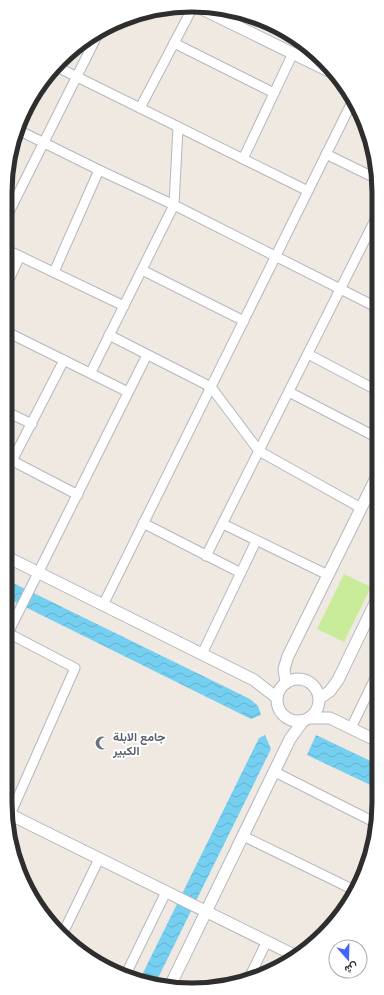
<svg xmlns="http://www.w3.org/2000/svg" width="384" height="995" font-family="'Golos Text',Vazirmatn,sans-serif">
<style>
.pitch{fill:#c9ec9a}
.water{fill:url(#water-waves)}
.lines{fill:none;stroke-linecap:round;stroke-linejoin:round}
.minor-casing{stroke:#b4b7c1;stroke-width:11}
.tertiary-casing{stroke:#b4b7c1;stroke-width:13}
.minor{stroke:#fff;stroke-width:9}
.tertiary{stroke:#fff;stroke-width:11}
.labels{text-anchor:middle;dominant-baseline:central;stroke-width:4;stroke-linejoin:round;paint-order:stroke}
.worship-label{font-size:12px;font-weight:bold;fill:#5b616d;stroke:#fff;text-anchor:start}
.rim{fill:none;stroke:#2e2e2e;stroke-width:5}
</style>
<defs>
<pattern id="water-waves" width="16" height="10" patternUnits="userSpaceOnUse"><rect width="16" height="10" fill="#75cff0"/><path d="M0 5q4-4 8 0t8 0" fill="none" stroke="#66b2ce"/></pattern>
</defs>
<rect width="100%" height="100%" fill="#efe9e1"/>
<path class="pitch" d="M344,574L371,587L344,642L317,629Z"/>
<g class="water">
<path d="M246,14L252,15L296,36L301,41Z"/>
<path d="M5,579L250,699L258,706L261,715L251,719L5,597Z"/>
<path d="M265,735L271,749L155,984L140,979L259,738Z"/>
<path d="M316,735L379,765V789L307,755Z"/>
</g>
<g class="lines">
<g class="minor-casing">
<g id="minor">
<path d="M174,43L274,93"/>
<path d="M55,66L308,191"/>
<path d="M140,108L193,7"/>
<path d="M16,129L99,170L174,205L378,308"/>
<path d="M326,154L377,179"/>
<path d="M243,159L293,53"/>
<path d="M5,220L99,32"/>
<path d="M5,249L124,306"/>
<path d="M142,270L244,321"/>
<path d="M54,272L99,170"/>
<path d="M5,288L20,256"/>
<path d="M5,331L128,392"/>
<path d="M109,335L211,387L259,451L361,508"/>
<path d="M308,354L378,391"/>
<path d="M91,372L174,205L178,127"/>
<path d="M289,392L378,438"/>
<path d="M5,411L32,424"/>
<path d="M5,457L78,495"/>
<path d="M12,461L64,360"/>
<path d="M143,523L241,573"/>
<path d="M223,524L328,575"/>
<path d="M206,556L377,216"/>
<path d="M103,605L353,100"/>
<path d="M8,633L75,668L10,815"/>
<path d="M5,639L147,355"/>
<path d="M202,654L256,541"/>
<path d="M351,728L379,670"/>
<path d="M275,772L376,823"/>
<path d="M243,836L354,890"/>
<path d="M62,935L99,859"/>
<path d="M126,974L166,892"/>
<path d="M249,978L267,941"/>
</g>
</g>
<g class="tertiary-casing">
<g id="tertiary">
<path d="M200,8L337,75"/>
<path d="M5,556L254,680L277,698"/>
<circle cx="298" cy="700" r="21"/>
<path d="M286,683L284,669L288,656L378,474"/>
<path d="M320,698L330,691L338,680L378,597"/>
<path d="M310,718H330L379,742"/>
<path d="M7,813L298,957"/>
<path d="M169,988L290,739L303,721"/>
</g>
</g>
<use href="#minor" class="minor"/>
<use href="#tertiary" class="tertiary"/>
</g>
<defs>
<g id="mosque-bare" transform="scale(1.08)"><path d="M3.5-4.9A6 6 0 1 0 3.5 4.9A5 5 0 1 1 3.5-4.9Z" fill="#6b7280" stroke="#fff" stroke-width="2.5" paint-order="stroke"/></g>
</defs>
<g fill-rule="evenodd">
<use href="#mosque-bare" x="102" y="743"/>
</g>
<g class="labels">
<g class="worship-label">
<text x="113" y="736">جامع الابلة<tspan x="113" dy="14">الكبير</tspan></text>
</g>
</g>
<path d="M0 0H384V995H0ZM192 12H192A180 180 0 0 1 372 192V803A180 180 0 0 1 192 983H192A180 180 0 0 1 12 803V192A180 180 0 0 1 192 12Z" fill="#fff" fill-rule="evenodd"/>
<path class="rim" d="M192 12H192A180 180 0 0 1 372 192V803A180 180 0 0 1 192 983H192A180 180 0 0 1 12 803V192A180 180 0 0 1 192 12Z"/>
<g transform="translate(348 959) rotate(160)"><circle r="19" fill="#ffffff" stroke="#ababab"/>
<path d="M0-3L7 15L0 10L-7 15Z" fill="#4264fb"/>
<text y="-6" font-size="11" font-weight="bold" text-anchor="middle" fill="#2e2e2e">ش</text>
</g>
</svg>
